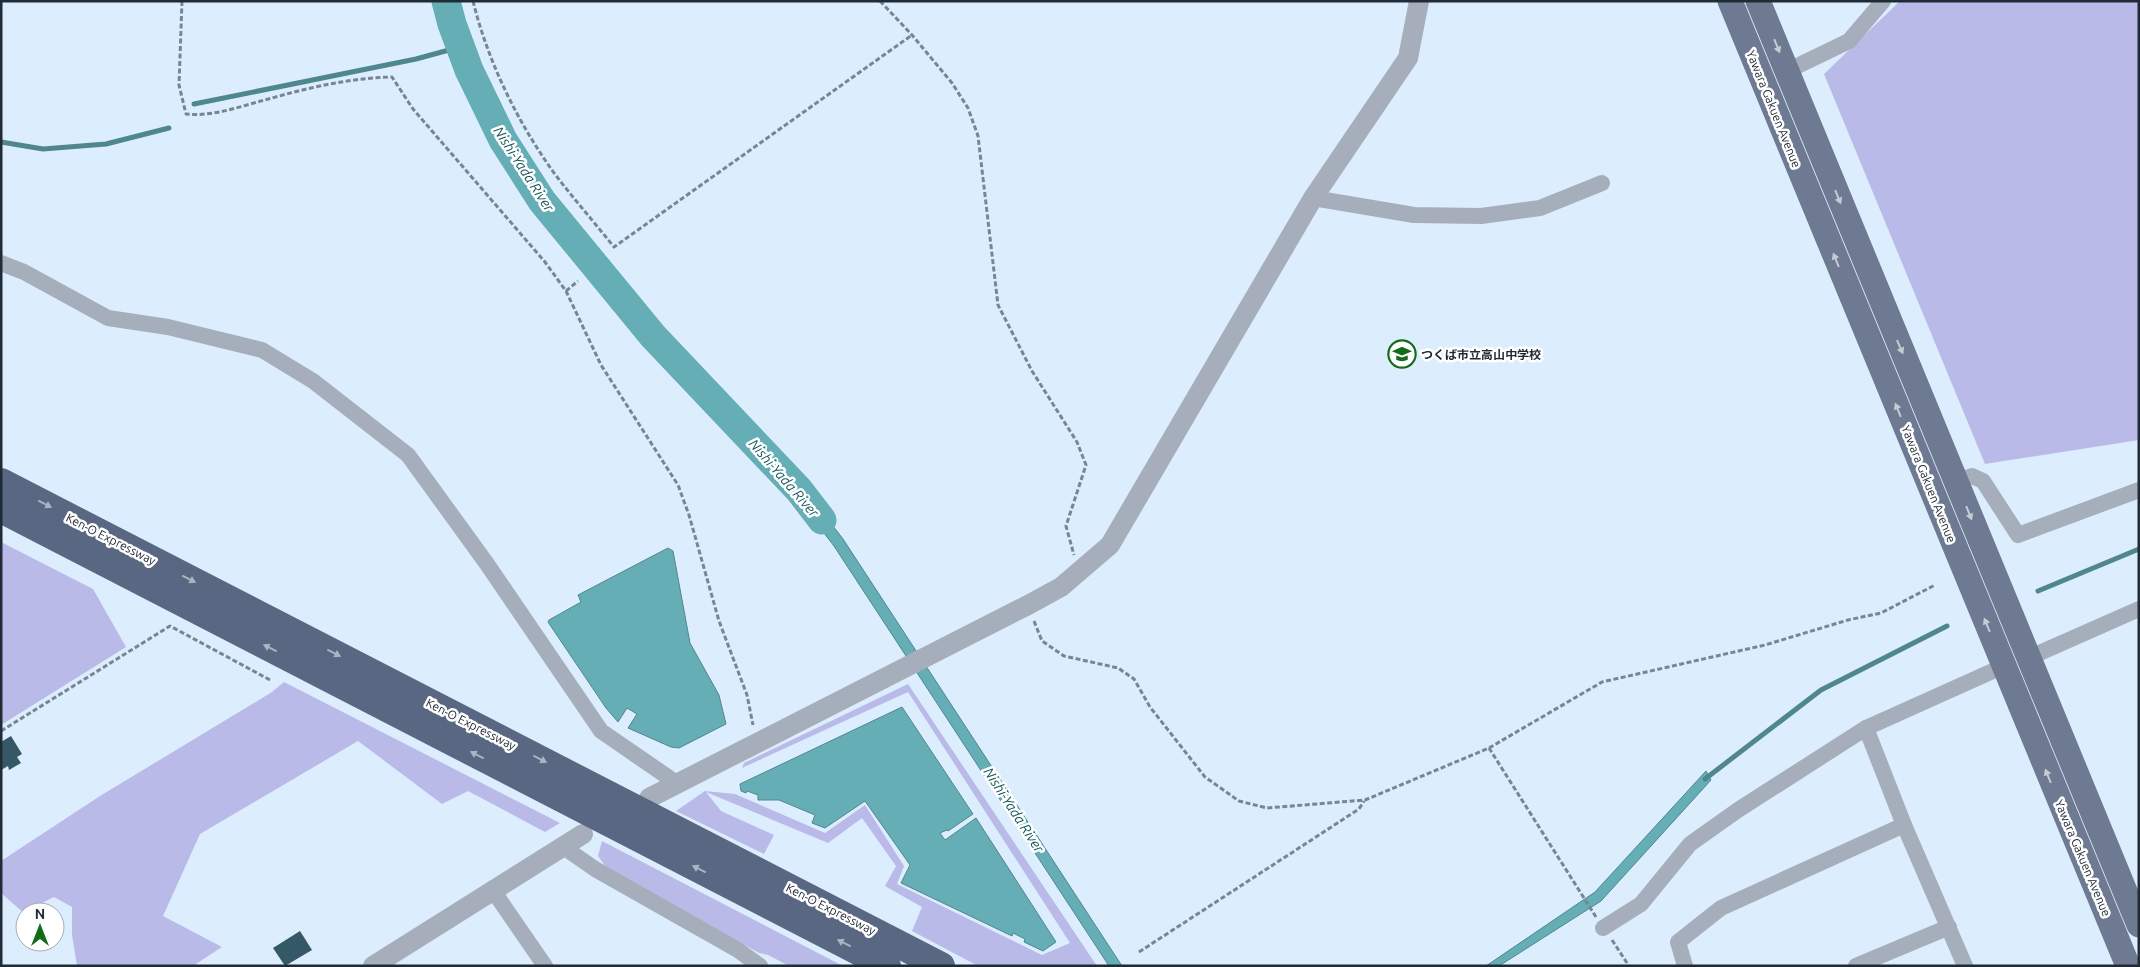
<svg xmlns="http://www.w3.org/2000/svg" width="2140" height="967" font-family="Ubuntu,'Noto Sans JP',sans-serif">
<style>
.green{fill:#babae9}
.water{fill:#65aeb5;stroke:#50878f}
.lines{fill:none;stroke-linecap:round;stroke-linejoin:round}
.stream{stroke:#50878f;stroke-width:5}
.river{stroke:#65aeb5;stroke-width:29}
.building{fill:#345865}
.path{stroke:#778692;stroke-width:3;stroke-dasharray:5 2.5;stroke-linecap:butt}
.minor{stroke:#a7aebb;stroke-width:16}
.tertiary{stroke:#a7aebb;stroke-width:20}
.primary{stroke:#6e7a92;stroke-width:25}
.motorway{stroke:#596783;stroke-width:28}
.oneway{fill:#c5cad3}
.oneway2{fill:#acb3c1}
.labels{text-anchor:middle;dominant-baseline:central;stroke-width:5;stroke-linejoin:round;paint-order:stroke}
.street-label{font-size:12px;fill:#202b35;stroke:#fff}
.poi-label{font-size:12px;font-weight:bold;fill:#202b35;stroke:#fff;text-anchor:start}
.water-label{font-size:14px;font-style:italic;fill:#1a585e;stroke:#fff}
</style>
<rect width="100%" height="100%" fill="#dceefd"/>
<g class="green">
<path d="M1900,1H2139V440L1985,464L1824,74Z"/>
<path d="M1,542L93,589L126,647L1,725Z"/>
<path d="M284,682L560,823L545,832L468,791L442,804L358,741L200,834L163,916L222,947L193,966H77L72,935V907L54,897L44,902L32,912H25V914L1,893V861L100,796L272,692Z"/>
<path d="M908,684L1097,966H978L912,931L922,907L885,886L896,866L862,818L828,843L706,792L721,811L774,835L764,854L676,811L705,791L735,794L825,833L865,805L904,866L897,884L1042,955L1070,943L908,692L742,768L744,763Z"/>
<path d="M602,841L843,966H789L768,955L759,953L606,867L598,856Z"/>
</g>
<g class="water">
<path d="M803,487L843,539L1122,966H1109L834,546L794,494Z"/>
<path d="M668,548L673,551L690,643L719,695L726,724L679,748L671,747L628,728L637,714L627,708L618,722L606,708L548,622L549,620L581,602L578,595Z"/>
<path d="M902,707L973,814L948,831L947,830L940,833L945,840L976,818L1056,942L1043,951L1024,942L1025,939L1013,933L1012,936L901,883L910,865L865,801L825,828L812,823L815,815L779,800H758V795L747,791L746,793L741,791L740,784Z"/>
<path d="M1706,771L1711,780L1601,901L1499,966H1486L1595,892Z"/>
</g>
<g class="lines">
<g class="stream">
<path d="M194,104L416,59L460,47"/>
<path d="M1,142L43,149L106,144L169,128"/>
<path d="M2038,591L2139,549"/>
<path d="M1705,779L1821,690L1947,626"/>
</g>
<path class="river" d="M446,1L452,24L469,70L503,140L542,201L653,336L799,490L822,520"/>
</g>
<g class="building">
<path d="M11,736L22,754L17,757L21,763L9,770L8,766L1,770V742Z"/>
<path d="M300,931L312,950L285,966L273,948Z"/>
</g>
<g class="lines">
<g class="path">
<path d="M182,1L179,85L186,114C215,117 244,105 272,98C311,87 351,78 392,77L413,109L545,262L566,291L601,365L678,485L689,515L719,621L747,695L753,725"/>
<path d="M473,1C488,62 517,121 554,173C573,198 594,222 614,247L912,35"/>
<path d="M880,1L912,35L952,83L968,108L978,136L998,305L1032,371L1077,442L1086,465L1066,526L1074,555"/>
<path d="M566,291L578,281"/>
<path d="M1034,621L1042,641L1064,656L1118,668L1134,679L1150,707L1205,777L1239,801L1267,808L1365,800L1489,748L1602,682L1765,645L1848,620L1881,613L1935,585"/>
<path d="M1,731L170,626L272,681"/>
<path d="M1489,748L1596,917"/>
<path d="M1612,940L1629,966"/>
<path d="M1139,952L1359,809L1364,801"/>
</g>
<g class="minor">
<path d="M1787,71L1849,41L1883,1"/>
<path d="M1313,198L1414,215L1481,216L1540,208L1602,183"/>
<path d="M1,263L24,272L108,318L168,327L262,350L313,381L408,455L487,564L601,731L678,784"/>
<path d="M1956,482L1972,476L1983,481L2018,535L2139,490"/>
<path d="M2028,658L2139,609"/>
<path d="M1866,728L1904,825L1965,966"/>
<path d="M562,846L595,869L738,950L760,966"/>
<path d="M492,889L545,966"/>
<path d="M1603,928L1641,904L1690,844L1738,810L1866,728L2004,666"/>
<path d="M1685,966L1678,942L1721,908L1904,825"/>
<path d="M1856,966L1949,927"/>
</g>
<g class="tertiary">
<path d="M649,798L1028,605L1061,587L1110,545L1313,198L1408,58L1419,1"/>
<path d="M373,966L583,834"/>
</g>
<g class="primary">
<path d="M1730,1L2128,966"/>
<path d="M1758,1L2139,925"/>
</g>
<g class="motorway">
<path d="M1,482L941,966"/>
<path d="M1,509L887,966"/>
</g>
</g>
<defs><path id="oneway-solid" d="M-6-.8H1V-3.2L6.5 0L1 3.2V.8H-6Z" transform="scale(1.25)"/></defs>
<g class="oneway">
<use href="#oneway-solid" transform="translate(1777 46) rotate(68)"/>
<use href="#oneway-solid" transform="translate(1838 197) rotate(68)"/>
<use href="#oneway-solid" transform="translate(1836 260) rotate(-112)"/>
<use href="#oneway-solid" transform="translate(1900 347) rotate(66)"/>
<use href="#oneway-solid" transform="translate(1898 410) rotate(-112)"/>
<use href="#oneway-solid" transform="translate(1969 513) rotate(68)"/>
<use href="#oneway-solid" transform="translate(1987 625) rotate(-112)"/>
<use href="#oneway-solid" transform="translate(2048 776) rotate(-112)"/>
</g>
<g class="oneway2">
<use href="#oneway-solid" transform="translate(45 504) rotate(27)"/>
<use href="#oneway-solid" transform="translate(189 579) rotate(27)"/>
<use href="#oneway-solid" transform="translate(270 648) rotate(-153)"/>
<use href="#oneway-solid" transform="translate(334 653) rotate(27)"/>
<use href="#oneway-solid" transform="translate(477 755) rotate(-153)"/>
<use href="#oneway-solid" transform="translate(540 759) rotate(27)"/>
<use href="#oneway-solid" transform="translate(699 869) rotate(-153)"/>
<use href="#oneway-solid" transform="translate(844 943) rotate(-153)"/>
</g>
<defs>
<g id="school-ring" transform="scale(1.4375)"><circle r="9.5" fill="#fff" stroke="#106c17" stroke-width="1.5"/><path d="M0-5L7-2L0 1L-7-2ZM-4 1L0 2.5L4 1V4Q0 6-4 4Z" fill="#106c17"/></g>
</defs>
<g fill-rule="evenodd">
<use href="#school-ring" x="1402" y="354"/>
</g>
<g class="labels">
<g class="street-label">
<text transform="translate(1774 109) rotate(68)">Yawara Gakuen Avenue</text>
<text transform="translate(1929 484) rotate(68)">Yawara Gakuen Avenue</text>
<text transform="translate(111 539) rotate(27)">Ken-O Expressway</text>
<text transform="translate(471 724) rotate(27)">Ken-O Expressway</text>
<text transform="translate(2083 858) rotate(67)">Yawara Gakuen Avenue</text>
<text transform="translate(831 909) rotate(27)">Ken-O Expressway</text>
</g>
<g class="poi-label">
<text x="1421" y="354">つくば市立高山中学校</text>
</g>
<g class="water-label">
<text transform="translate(524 169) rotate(57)">Nishi-Yada River</text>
<text transform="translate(784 478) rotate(49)">Nishi-Yada River</text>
<text transform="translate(1014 810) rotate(57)">Nishi-Yada River</text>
</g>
</g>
<rect width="2140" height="967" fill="none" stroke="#202b35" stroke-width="5"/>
<g transform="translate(40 927)"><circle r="24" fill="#ffffff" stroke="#a6aaae"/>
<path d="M0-4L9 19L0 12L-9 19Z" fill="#106c17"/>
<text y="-8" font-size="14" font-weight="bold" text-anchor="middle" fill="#202b35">N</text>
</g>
</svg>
